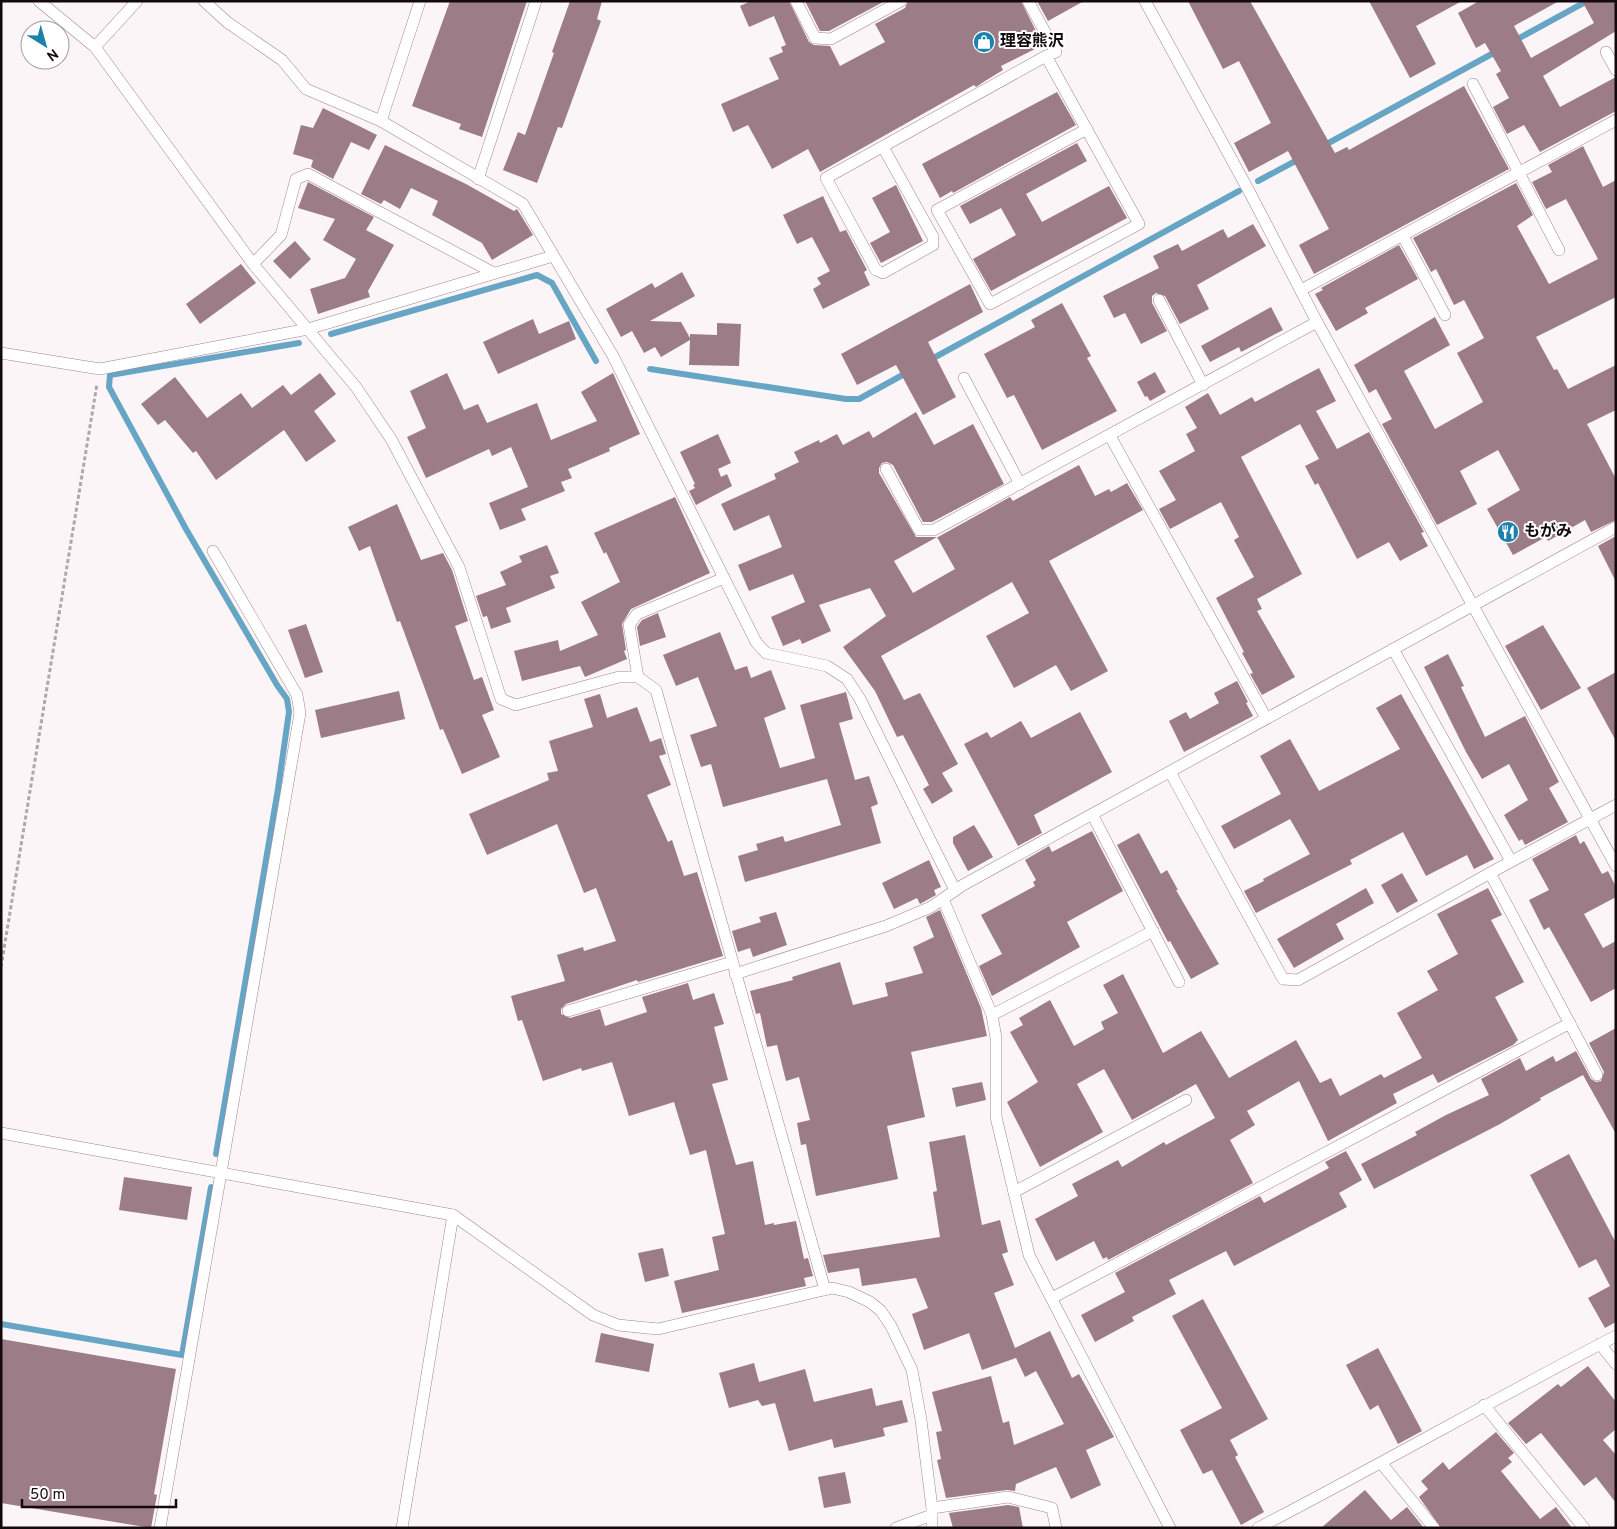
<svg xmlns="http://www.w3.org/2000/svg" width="1617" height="1529" font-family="Overpass,'Noto Sans JP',sans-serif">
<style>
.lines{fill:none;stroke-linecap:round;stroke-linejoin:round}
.stream{stroke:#67a5c4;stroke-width:6}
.building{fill:#9b7c87;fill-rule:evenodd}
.service-casing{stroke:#a3838f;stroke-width:12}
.path{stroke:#afa7aa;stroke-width:3;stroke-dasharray:4 2.5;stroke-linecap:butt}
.service{stroke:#fff;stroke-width:11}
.labels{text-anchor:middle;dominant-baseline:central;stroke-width:4;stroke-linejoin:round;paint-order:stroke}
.poi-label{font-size:16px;font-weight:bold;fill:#14090d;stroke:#fff;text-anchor:start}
</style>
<rect width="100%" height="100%" fill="#fcf5f8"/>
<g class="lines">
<g class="stream">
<path d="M1514,41L1587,1"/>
<path d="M1323,146L1499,50"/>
<path d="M1258,181L1301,158"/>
<path d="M331,334L537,275L552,283L596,361"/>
<path d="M928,361L1239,191"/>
<path d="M650,369L846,399H859L908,372"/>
<path d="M216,1154L278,789L289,712L287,699L277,685L186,529L109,387L110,375L299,343"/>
<path d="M1,1324L182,1355L211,1187"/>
</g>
</g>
<g class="building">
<path d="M450,1H527L482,137L459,129L461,124L412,106Z"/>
<path d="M570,1H602L597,19L601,21L562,128L558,127L537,183L503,170L518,132L525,135L554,53L552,52Z"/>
<path d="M751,1H789L809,42L814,45L830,46L840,66L885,42L875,24L905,8L908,1H1021L1043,45L1001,66L1003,70L985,81L976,87L974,85L820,172L808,149L772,169L748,125L733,132L721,104L779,79L769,58L783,52L781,47L786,45L774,16L749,27L740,6Z"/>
<path d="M805,1H885L829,31H820Z"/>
<path d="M1037,1H1084L1048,21Z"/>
<path d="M1188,1H1250L1335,153L1347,147L1349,150L1464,86L1509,169L1314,274L1299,245L1329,229L1288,151L1249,172L1234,143L1271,123L1239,61L1223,69Z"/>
<path d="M1369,1H1462L1416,26L1436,64L1410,78Z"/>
<path d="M1479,1H1559L1514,26L1531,58L1594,23L1582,1H1616V31L1543,76L1560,107L1616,77V111L1540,152L1524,125L1507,134L1493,107L1509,98L1496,74L1501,71L1485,43L1476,48L1458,13Z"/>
<path d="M1057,92L1076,125L953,193L952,191L940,198L922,164Z"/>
<path d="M323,108L377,135L369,150L351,142L333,179L311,167L313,160L293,154L301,125L313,128Z"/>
<path d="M1077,143L1087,161L1026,194L1042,222L1109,186L1127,218L991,291L973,259L1016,235L1001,208L970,224L960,206Z"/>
<path d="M385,145L466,184L514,211L517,209L533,235L492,260L482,243L432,215L438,201L411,188L400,209L384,200L381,204L361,194Z"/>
<path d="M1583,146L1603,187L1616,180V297L1536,337L1554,370L1557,369L1568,389L1616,365V410L1587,424L1616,479V520L1591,532L1585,520L1548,541L1546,537L1513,555L1487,509L1520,490L1498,450L1460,471L1477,504L1437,525L1382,424L1392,419L1376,389L1369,393L1354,365L1435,317L1450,345L1404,371L1435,429L1483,402L1457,353L1484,338L1464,300L1454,305L1436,269L1431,272L1413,238L1516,183L1533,215L1517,226L1549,284L1598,259L1566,199L1546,209L1532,182L1552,172L1548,165Z"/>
<path d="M308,182L374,217L366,230L394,245L368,291L370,297L318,314L310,289L345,278L356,259L323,240L335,219L298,208Z"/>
<path d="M896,185L923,241L881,263L870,243L890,232L872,198Z"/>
<path d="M823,196L840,232L846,230L867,270L864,272L870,285L823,309L813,289L821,284L817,278L830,271L812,237L797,244L783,215Z"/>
<path d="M1253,224L1266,246L1197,285L1209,309L1180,324L1165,296L1156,293L1152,296V303L1167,331L1141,344L1125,313L1114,318L1103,296L1159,268L1153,256L1178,244L1182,251L1223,229L1228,238Z"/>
<path d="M295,241L311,259L290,279L273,261Z"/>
<path d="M1399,245L1418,279L1365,308L1368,313L1336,331L1315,294L1323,290L1321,288Z"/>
<path d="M241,264L256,283L200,324L186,304Z"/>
<path d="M682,272L695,296L650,321L681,322L690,338V334L717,335V323L741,324L739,366L689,365L690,340L661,357L655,347L644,353L632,331L621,337L606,309L652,283L655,288Z"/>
<path d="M970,284L983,312L928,342L956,397L923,415L896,365L857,385L841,354Z"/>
<path d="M1062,303L1091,356L1087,358L1117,411L1042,450L1014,395L1007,398L984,354L1035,327L1031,320Z"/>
<path d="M1271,307L1283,330L1241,352L1239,347L1210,362L1201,346Z"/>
<path d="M533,319L539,334L569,321L576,339L498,374L483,342Z"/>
<path d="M1319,368L1336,401L1316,411L1337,449L1369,432L1424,532L1421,533L1428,546L1400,561L1389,542L1357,559L1318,483L1315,485L1305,466L1319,459L1300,424L1241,457L1302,574L1257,599L1262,609L1257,611L1295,677L1262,695L1250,674L1253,673L1242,653L1244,652L1216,598L1254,577L1234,540L1239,537L1221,502L1170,529L1159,509L1176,500L1159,471L1195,451L1186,434L1197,428L1185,407L1208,393L1220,415L1252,397L1255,402Z"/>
<path d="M1155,372L1166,392L1150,401L1147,396L1145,397L1137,382Z"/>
<path d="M320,373L336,394L314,411L336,441L306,462L284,430L216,480L196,451L193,453L165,420L158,425L141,404L175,377L207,418L241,393L252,408L283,385L291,395Z"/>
<path d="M447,373L464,410L478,404L487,423L537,403L551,440L597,421L581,392L613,373L640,434L609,448L610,451L568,469L572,478L561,482L565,491L521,509L526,520L500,530L489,503L528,487L511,447L492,456L489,449L426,478L407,437L426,428L410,391Z"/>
<path d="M916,412L934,445L973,424L1004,484L932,522H923L893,465L887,462L882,463L879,468V473L916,537H938L1010,497L1013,501L1079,465L1095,496L1109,489L1111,492L1127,483L1143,510L1049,561L1108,671L1071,691L1056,665L1014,688L986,636L1029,613L1012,582L881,656L904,700L920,693L958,764L942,773L953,791L932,804L923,789L929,785L903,735L897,737L875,691L843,647L886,616L870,588L819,605L831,631L802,644L800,639L783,646L771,617L805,602L793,574L749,591L738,565L782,547L769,515L734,531L721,504L776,479L774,474L799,462L794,452L819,440L820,443L837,434L843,445L869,431L873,438ZM937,537L955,569L913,593L894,561Z"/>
<path d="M718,434L731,463L718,469L721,477L727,474L732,486L696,505L689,491L695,488L693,485L695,484L680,452Z"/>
<path d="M675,497L710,573L631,609L622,624L626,650L624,651L627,659L585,677L580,666L522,681L514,651L558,640L560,651L598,635L581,602L620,582L606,552L604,554L594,533Z"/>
<path d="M397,504L421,560L443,553L452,570L468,621L455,626L474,680L482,677L494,710L482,715L500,757L462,774L443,729L440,730L400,621L397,622L370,546L359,551L348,527Z"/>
<path d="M1616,536V582L1598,546Z"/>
<path d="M547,545L559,573L550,576L555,588L506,608L511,622L491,629L487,616L483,617L476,596L506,585L500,572L522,562L519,556Z"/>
<path d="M658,613L666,637L640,646L637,627L642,620Z"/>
<path d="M306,624L323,672L305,678L288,630Z"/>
<path d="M1543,625L1581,688L1541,710L1505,646Z"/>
<path d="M720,632L735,670L747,666L751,678L771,670L786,709L764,718L780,768L815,758L800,705L846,692L853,719L839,723L855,780L869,776L878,804L871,807L881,843L745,882L738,856L758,850L756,844L783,836L785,842L841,825L827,779L723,807L711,764L701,767L690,735L717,726L698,677L676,686L663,655Z"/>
<path d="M1448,654L1464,686L1461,687L1485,737L1525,716L1559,782L1549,788L1568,822L1525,845L1522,839L1519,841L1504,815L1528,800L1509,764L1482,779L1466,752L1424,667Z"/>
<path d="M1616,672V741L1587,688Z"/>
<path d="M1237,681L1248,702L1246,703L1253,716L1184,752L1169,721L1186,712L1190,719L1219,703L1214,693Z"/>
<path d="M399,691L405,719L321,738L315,710Z"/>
<path d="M600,694L607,718L637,707L650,742L661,738L666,754L659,756L671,785L647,795L668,842L672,840L684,876L697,872L723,956L638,982L637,980L566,1004L561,1009V1014L570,1018L600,1009L605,1026L647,1012L642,997L688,983L693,1000L714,993L724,1024L714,1027L728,1080L712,1084L736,1165L753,1161L765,1225L774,1223V1225L796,1221L804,1259L808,1258L813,1276L804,1278L806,1286L682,1313L674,1281L719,1270L712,1237L725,1234L706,1150L690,1155L674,1102L629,1116L612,1062L582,1071L581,1068L543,1081L522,1020L518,1021L511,996L565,981L557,955L583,947L584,951L616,941L596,888L584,893L557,824L487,855L469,814L549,780L547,773L558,771L549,741L593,727L584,699Z"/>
<path d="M1401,694L1494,859L1474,869L1467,855L1426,876L1403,832L1350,860L1352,864L1256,913L1244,891L1264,881L1263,879L1310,854L1290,819L1234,849L1221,826L1281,794L1260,756L1290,739L1319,791L1400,749L1376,708Z"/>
<path d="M1080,712L1112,772L1034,815L1042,833L1018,846L964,744L987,732L991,738L1021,721L1031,738Z"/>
<path d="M974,825L993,857L968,871L953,843V837Z"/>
<path d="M1092,831L1123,891L1067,922L1080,947L992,996L979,966L1002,954L981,915L1035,886L1033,882L1036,880L1025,860L1049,846L1052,852Z"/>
<path d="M1139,833L1161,874L1167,870L1178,890H1176L1219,964L1191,979L1170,941L1168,942L1117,845Z"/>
<path d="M1576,835L1580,844L1584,841L1602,874L1608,871L1616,887V897L1584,914L1603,948L1616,941V988L1591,1002L1549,927L1544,930L1529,900L1549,890L1532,859Z"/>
<path d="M929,860L941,887L934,890L936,895L920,904L917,898L894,909L882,883Z"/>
<path d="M1402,873L1418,901L1397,913L1381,885Z"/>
<path d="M1366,888L1374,903L1336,924L1344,939L1294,968L1277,939Z"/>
<path d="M1488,888L1502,915L1491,920L1524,982L1495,997L1518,1040L1513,1045L1438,1083L1433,1074L1393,1094L1397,1103L1328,1141L1299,1081L1247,1111L1255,1125L1230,1140L1253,1183L1108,1260L1107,1257L1103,1259L1094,1241L1056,1261L1035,1219L1078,1196L1072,1184L1118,1160L1122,1167L1164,1142L1166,1145L1215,1118L1196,1084L1132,1120L1104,1069L1077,1084L1103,1132L1040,1167L1007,1102L1038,1082L1010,1032L1023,1025L1019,1018L1050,1000L1074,1046L1104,1029L1101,1022L1118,1013L1103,985L1123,974L1163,1053L1201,1031L1229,1078L1296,1040L1320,1083L1331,1078L1340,1096L1381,1074L1384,1078L1422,1058L1397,1013L1438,990L1427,971L1458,954L1437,914Z"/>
<path d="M940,910L981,1008L987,1036L911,1052L925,1117L887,1126L898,1179L816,1196L806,1144L801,1145L797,1123L810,1120L799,1077L786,1081L777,1045L767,1047L760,1013L756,1014L750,991L793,980L792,977L840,962L853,1005L888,996L885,983L923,973L913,947L934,937L926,917Z"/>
<path d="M776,912L787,945L753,957L750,948L738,952L732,931L761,922L759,917Z"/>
<path d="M1616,1028V1134L1583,1075L1540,1098L1541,1100L1500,1124L1374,1189L1361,1164L1417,1135L1415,1132L1446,1115L1489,1095L1481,1079L1520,1058L1526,1071L1553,1056L1556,1062L1576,1051L1591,1079L1596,1082L1601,1081L1604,1072L1589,1043Z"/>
<path d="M982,1082L986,1100L956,1107L952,1088Z"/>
<path d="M965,1135L982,1225L1000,1220L1008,1252L1002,1254L1014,1285L994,1293L1015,1348L1050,1331L1072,1378L1079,1374L1114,1437L1086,1450L1101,1485L1071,1499L1056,1467L1016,1484L1015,1491L1007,1490L946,1498L937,1460L941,1459L936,1432L942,1431L932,1392L991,1376L1003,1423L1009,1421L1014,1445L1064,1424L1036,1371L1025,1377L1016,1358L982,1370L969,1333L924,1350L912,1314L928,1308L916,1278L862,1286L859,1268L828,1273L823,1255L940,1237L933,1192L937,1191L929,1142Z"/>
<path d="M1346,1151L1362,1180L1339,1193L1347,1207L1234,1266L1226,1251L1169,1280L1176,1294L1132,1317L1134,1321L1095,1342L1081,1315L1125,1292L1115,1273L1260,1196L1264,1203L1329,1168L1325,1162Z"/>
<path d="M1569,1154L1616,1243V1322L1605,1328L1588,1298L1610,1286L1596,1259L1579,1268L1530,1175Z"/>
<path d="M124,1177L192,1187L187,1220L119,1210Z"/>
<path d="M663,1248L669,1276L645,1282L638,1253Z"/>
<path d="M1203,1299L1268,1419L1230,1440L1238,1455L1235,1457L1264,1512L1241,1525L1212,1470L1203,1474L1180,1430L1222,1408L1172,1316Z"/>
<path d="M601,1333L654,1344L649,1372L595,1362Z"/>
<path d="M1,1339L176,1369L154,1494L157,1495L151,1528L1,1503Z"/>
<path d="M1378,1348L1422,1431L1398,1444L1378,1405L1370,1410L1346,1365Z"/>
<path d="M754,1363L759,1382L805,1369L814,1402L872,1388L876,1406L902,1400L908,1422L883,1428L885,1436L834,1448L832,1439L789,1451L775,1403L762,1406L758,1400L729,1408L719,1373Z"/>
<path d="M1588,1366L1616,1402V1429L1603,1440L1616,1455V1503L1596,1477L1584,1486L1541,1433L1526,1444L1508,1423L1558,1384L1561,1387Z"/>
<path d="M1496,1432L1514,1453L1508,1458L1512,1462L1501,1471L1540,1519L1556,1507L1572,1528H1441L1419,1497L1428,1489L1421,1481L1443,1462L1449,1470Z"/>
<path d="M845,1472L851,1503L824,1508L818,1477Z"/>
<path d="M1365,1490L1391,1520L1407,1507L1424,1528H1321Z"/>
<path d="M1008,1505L1019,1507L1023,1528H953L949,1513Z"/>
</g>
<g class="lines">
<g class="service-casing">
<g id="service">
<path d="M39,1L95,47L137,1"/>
<path d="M204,1L227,22L282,60L306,89L381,121L523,204L613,356L756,642L766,653L827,666L847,679L860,699L955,890"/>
<path d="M796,1L815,38L831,39L901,1"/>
<path d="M1145,1L1250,193L1317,322L1616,866"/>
<path d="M95,47L253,264L356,387L391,439L459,567L501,699L516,705L619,677H638L656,690L825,1290"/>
<path d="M1606,52L1616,70"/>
<path d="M1046,56L1139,224L990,304L937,210L1087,129"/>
<path d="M1473,84L1559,250"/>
<path d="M381,121L420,1"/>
<path d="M883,147L933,237V245L883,273L876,270L826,178L1046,56L1056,52L1028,1"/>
<path d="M478,179L536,1"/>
<path d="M1403,236L1445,315"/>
<path d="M253,264L281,235L296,179L308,174L492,272"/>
<path d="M1301,290L1616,120"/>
<path d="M1159,300L1203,385"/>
<path d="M1,353L100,369L308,329L553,256"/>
<path d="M964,378L1020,484"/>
<path d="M1110,436L1266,718"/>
<path d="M886,469L919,530H934L1317,322"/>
<path d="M1393,649L1511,861"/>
<path d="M638,677L629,625L637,614L724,578"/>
<path d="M1170,772L1283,979L1298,980L1490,873L1616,805"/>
<path d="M1093,816L1179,982"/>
<path d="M1490,873L1597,1075"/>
<path d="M943,899L992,1015L996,1038V1117L1029,1255L1170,1528"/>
<path d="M735,974L886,926L931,907L963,885L1616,527"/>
<path d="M568,1011L732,962"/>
<path d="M992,1015L1153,931"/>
<path d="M1,1133L453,1215L593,1315L618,1325L658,1329L832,1288L849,1292L870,1302L881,1311L891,1326L912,1370L921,1420L932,1508V1528"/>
<path d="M1014,1192L1186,1100"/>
<path d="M1052,1298L1570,1023"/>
<path d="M1600,1344L1616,1364"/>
<path d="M1484,1405L1584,1528"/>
<path d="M1382,1464L1434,1528"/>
<path d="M932,1508L1008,1497L1052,1508L1056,1528"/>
<path d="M160,1528L300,713L297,695L213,551"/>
<path d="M402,1528L453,1215"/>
<path d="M896,1528L932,1515"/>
<path d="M1258,1528C1378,1466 1496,1398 1616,1336"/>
</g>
</g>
<path class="path" d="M1,967L97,384"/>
<use href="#service" class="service"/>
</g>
<defs>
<g id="shop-disc" transform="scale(1.125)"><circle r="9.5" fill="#1c82ac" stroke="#fff"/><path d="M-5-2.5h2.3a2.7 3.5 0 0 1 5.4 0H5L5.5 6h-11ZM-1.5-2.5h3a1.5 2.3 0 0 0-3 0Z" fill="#fff"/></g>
<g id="restaurant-disc" transform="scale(1.125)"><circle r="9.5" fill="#1c82ac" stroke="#fff"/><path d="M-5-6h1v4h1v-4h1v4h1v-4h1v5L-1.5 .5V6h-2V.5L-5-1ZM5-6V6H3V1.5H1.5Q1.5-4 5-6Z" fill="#fff"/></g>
</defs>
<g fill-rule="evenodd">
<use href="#shop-disc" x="984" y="42"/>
<use href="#restaurant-disc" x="1508" y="532"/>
</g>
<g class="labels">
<g class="poi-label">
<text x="1000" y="42">理容熊沢</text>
<text x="1524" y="532">もがみ</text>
</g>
</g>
<rect width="1617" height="1529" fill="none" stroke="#14090d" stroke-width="5"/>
<g transform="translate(45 45) rotate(143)"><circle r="24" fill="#ffffff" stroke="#a19d9e"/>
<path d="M0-4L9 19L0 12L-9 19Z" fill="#1c82ac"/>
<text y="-8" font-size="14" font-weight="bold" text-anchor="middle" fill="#14090d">N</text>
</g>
<path d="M22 1499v8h154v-8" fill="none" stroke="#14090d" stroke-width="2.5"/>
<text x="30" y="1499" font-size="15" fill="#14090d" stroke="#ffffff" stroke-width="4" paint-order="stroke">50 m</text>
</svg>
